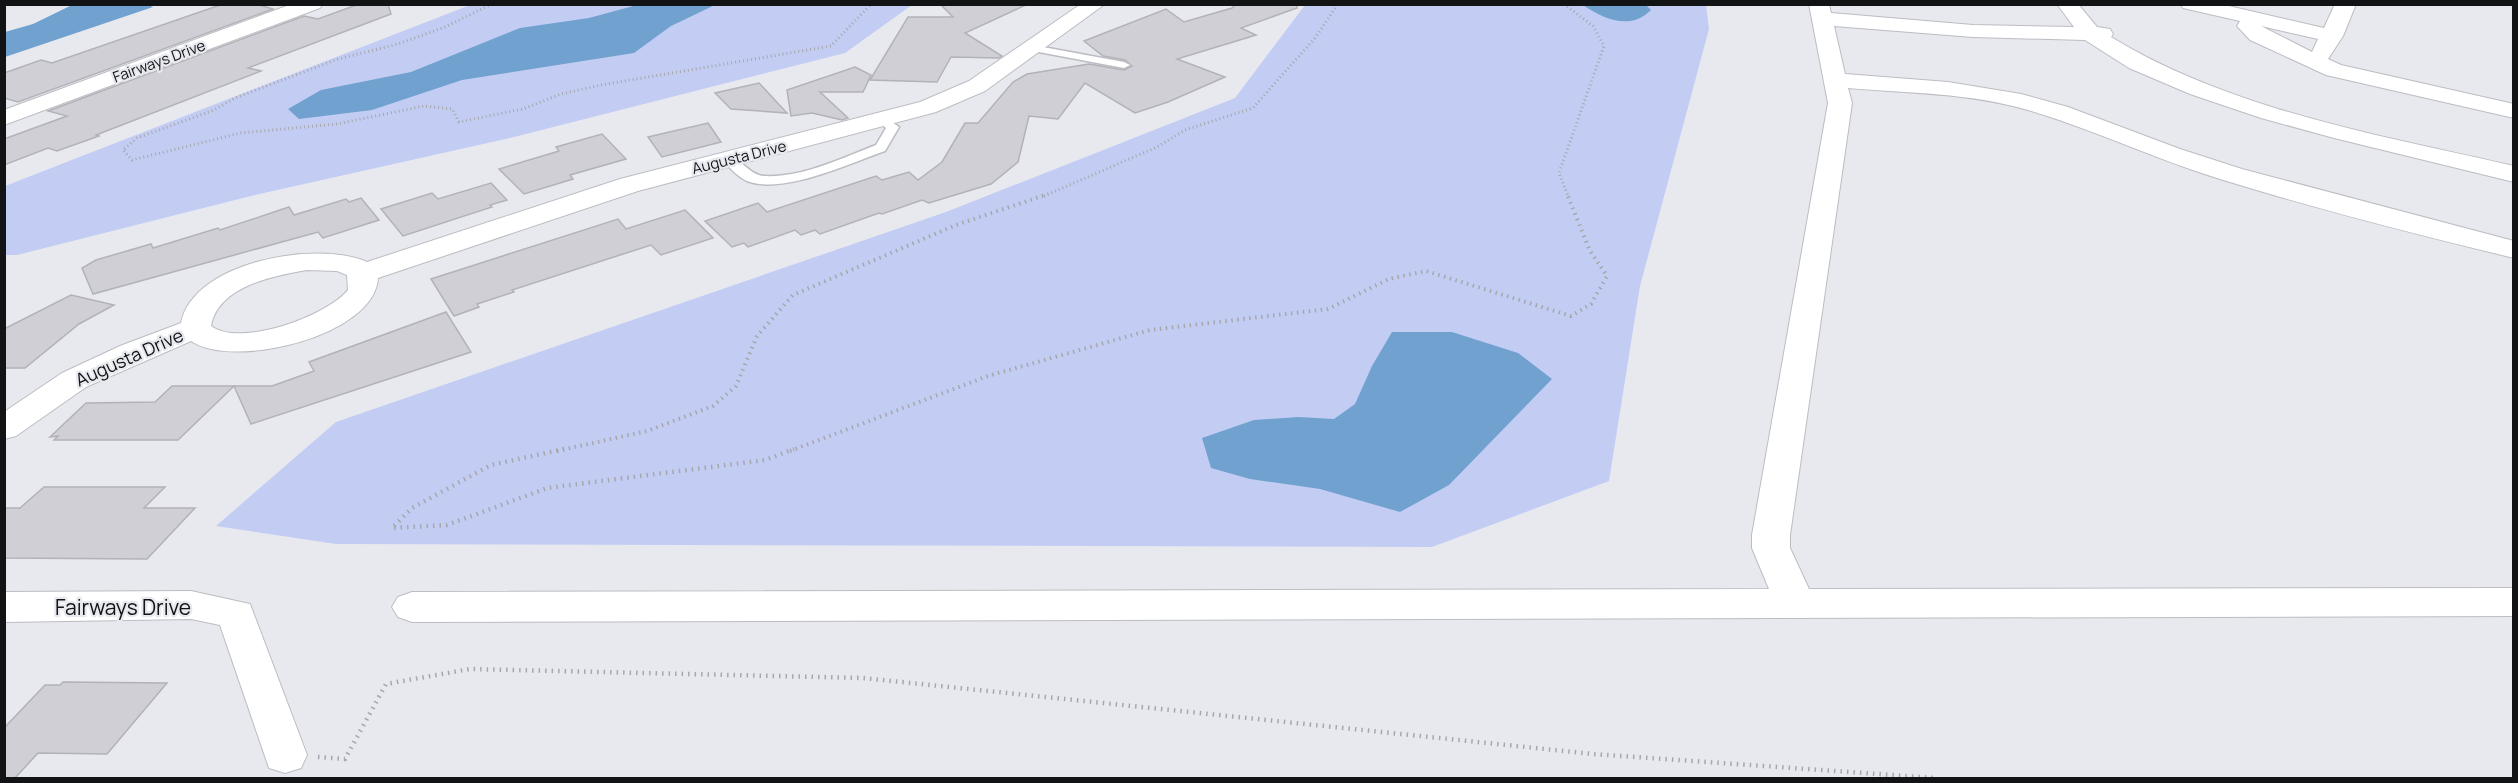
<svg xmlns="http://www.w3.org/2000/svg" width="2518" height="783" font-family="Manrope,sans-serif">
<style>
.green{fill:#c3cdf4}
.water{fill:#70a1cf}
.building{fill:#cfcfd5;stroke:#b2b2b8;stroke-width:1.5}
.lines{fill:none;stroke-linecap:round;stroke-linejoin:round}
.service-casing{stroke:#bbbdc2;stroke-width:3}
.minor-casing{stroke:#bbbdc2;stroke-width:2}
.path-far2{stroke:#a5a7ab;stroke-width:3;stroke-dasharray:1 3;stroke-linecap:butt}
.path-far1{stroke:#a5a7ab;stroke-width:4;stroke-dasharray:1.5 4.5;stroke-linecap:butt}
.path{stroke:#a5a7ab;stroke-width:4.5;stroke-dasharray:1.5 5;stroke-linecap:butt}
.service{fill:#fff;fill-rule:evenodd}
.minor{fill:#fff;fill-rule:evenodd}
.labels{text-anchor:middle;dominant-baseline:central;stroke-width:4.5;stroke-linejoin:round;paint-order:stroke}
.far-street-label{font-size:15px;fill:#121315;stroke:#e7e9ef}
.street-label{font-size:18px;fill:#121315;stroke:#e7e9ef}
.near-street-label{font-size:21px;fill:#121315;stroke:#e7e9ef}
</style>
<rect width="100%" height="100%" fill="#e7e9ef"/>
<g class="green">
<path d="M470,5H912L845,53L514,137L255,195L17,255H5V186Z"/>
<path d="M1305,5H1706L1709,29L1640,286L1609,481L1432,547L336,544L216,526L336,422L946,212L1235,98Z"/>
</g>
<g class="water">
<path d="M148,5L153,7L5,57V32L33,24L72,5Z"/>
<path d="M637,5H715L671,26L634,53L462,80L372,110L299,119L288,109L321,90L411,72L520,28L589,18Z"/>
<path d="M1583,5H1646L1651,10C1630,31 1604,19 1583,5Z"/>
<path d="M1392,332H1452L1518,353L1552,379L1449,485L1400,512L1320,489L1250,479L1211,468L1202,438L1254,420L1298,417L1334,419L1355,404L1372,366Z"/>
</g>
<g class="building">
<path d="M223,4H256L273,9L18,102L4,98V73L41,60L52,63Z"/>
<path d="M359,4H388L391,14L248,68L261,71L96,135L99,136L57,151L48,148L4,165V139L67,116L48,111L304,16L318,19Z"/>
<path d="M940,4H1028L965,33L1002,56L999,58L951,57L937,82L870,80L908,17H953Z"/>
<path d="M1236,4H1297V8L1241,28L1256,35L1177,59L1225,77L1168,102L1135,113L1085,83L1058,119L1029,116L1018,162L991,184L929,203L922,200L882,214L879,213L820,234L815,230L801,235L795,230L748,247L744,243L732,247L705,221L758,203L767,212L876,176L882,180L909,172L918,180L942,162L965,123H978L1013,82L1027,74L1089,64L1124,70L1132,66L1125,60L1103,56L1084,41L1166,9L1184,22L1232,8Z"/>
<path d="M855,67L871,75L863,92H820L848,118L842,120L812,113L791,116L787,90Z"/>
<path d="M759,83L787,113L731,109L715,93Z"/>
<path d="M708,123L721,142L662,157L648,137Z"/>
<path d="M602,134L626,159L570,175L573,179L524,194L499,169L559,151L556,147Z"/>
<path d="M491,183L507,200L490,205L492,207L403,236L381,209L432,193L438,199Z"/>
<path d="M361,198L379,220L323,238L318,232L93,294L82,268L96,260L151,244L153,248L218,228L220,230L289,207L294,215L346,199L349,202Z"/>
<path d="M685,210L713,238L661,255L651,245L512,290L514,292L477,304L479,307L454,316L431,279L618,219L626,229Z"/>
<path d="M71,295L114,305L79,324L25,368H4V329Z"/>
<path d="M446,312L471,352L251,424L234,386H272L314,371L309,362Z"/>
<path d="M172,386H234L178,440H54L58,436L50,437L86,403L155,402Z"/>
<path d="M44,487H165L144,508H195L147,559L4,558V508H20Z"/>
<path d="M63,682L167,683L107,754L38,753L15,778H4V728L45,685H60Z"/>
</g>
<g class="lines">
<g class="service-casing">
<g id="service">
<path d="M1032,45L1124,62L1130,65L1124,68L1028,50V46Z"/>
<path d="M883,116L899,127L885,151C850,163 783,195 747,181C738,177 729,167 723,160L724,157C739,154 748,175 764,176C802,178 842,158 876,145L886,128L877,120Z"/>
</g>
</g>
<g class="minor-casing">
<g id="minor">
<path d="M292,4H323L320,8L4,125V110Z"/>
<path d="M1081,4H1105L985,91L936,112L638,191L378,278C375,336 233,370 191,341L86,387L16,436L4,439V412L62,373L120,346L181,323C193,261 318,240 367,262L620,179L920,102L969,81ZM307,270L337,271L347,275L348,290C327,316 240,348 211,326C218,286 273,276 307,270Z"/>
<path d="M1809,4H1829L1831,13L1973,25L2074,27L2057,4H2078L2097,27L2110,29L2113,34L2111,37C2231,110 2378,135 2514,166V182L2334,138L2261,118L2190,94L2129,68L2085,40L1973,37L1834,26L1845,74L1948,82L2021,94L2068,107L2180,149L2242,169L2514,241V258C2415,234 2317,209 2220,179C2155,159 2093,129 2028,110C1970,93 1908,93 1848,88L1852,103L1790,535V548L1809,589L2514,588V616L412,622L398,617L392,607L398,597L412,592L1769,589L1752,548V535L1828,103Z"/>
<path d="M2180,4H2220L2324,28L2335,4H2356L2343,36L2328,59L2341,65L2514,104V118L2326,75L2250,40L2237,26L2240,21L2183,8ZM2261,26L2318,39L2312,52Z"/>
<path d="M191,591L250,604L307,755L301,768L285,773L269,768L220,625L191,619L4,622V592Z"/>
</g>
</g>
<g class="path-far2">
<path d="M492,4L445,27L398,44L338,59L235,98L214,110L137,138L123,150L132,160L241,133L337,124L424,106L452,109L459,122L523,109L561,94L601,85L831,46L871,4"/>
<path d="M1564,4L1593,26L1604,46L1559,173L1568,196"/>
<path d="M1044,196L1157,147L1185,130L1253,108L1315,38L1338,4"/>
</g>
<g class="path-far1">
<path d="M557,451L647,431L713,406L736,386L757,336L793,295L956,225L1048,194"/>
<path d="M790,451L988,376L1150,330L1328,309L1389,279L1426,271L1571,316L1591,304L1607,276L1590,251L1567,194"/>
</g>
<g class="path">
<path d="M564,449L491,465L412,508L392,528L447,525L547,488L765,460L794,449"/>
<path d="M318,757L345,759L386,684L470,669L863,678L1593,754L1935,778"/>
</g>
<use href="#service" class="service"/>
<use href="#minor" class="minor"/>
</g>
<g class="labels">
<g class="far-street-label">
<text transform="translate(159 61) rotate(-20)">Fairways Drive</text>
<text transform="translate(739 157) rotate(-14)">Augusta Drive</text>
</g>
<g class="street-label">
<text transform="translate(129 357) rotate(-24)">Augusta Drive</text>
</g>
<g class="near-street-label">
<text x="123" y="607">Fairways Drive</text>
</g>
</g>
<rect width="2518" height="783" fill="none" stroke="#121315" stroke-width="12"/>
</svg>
